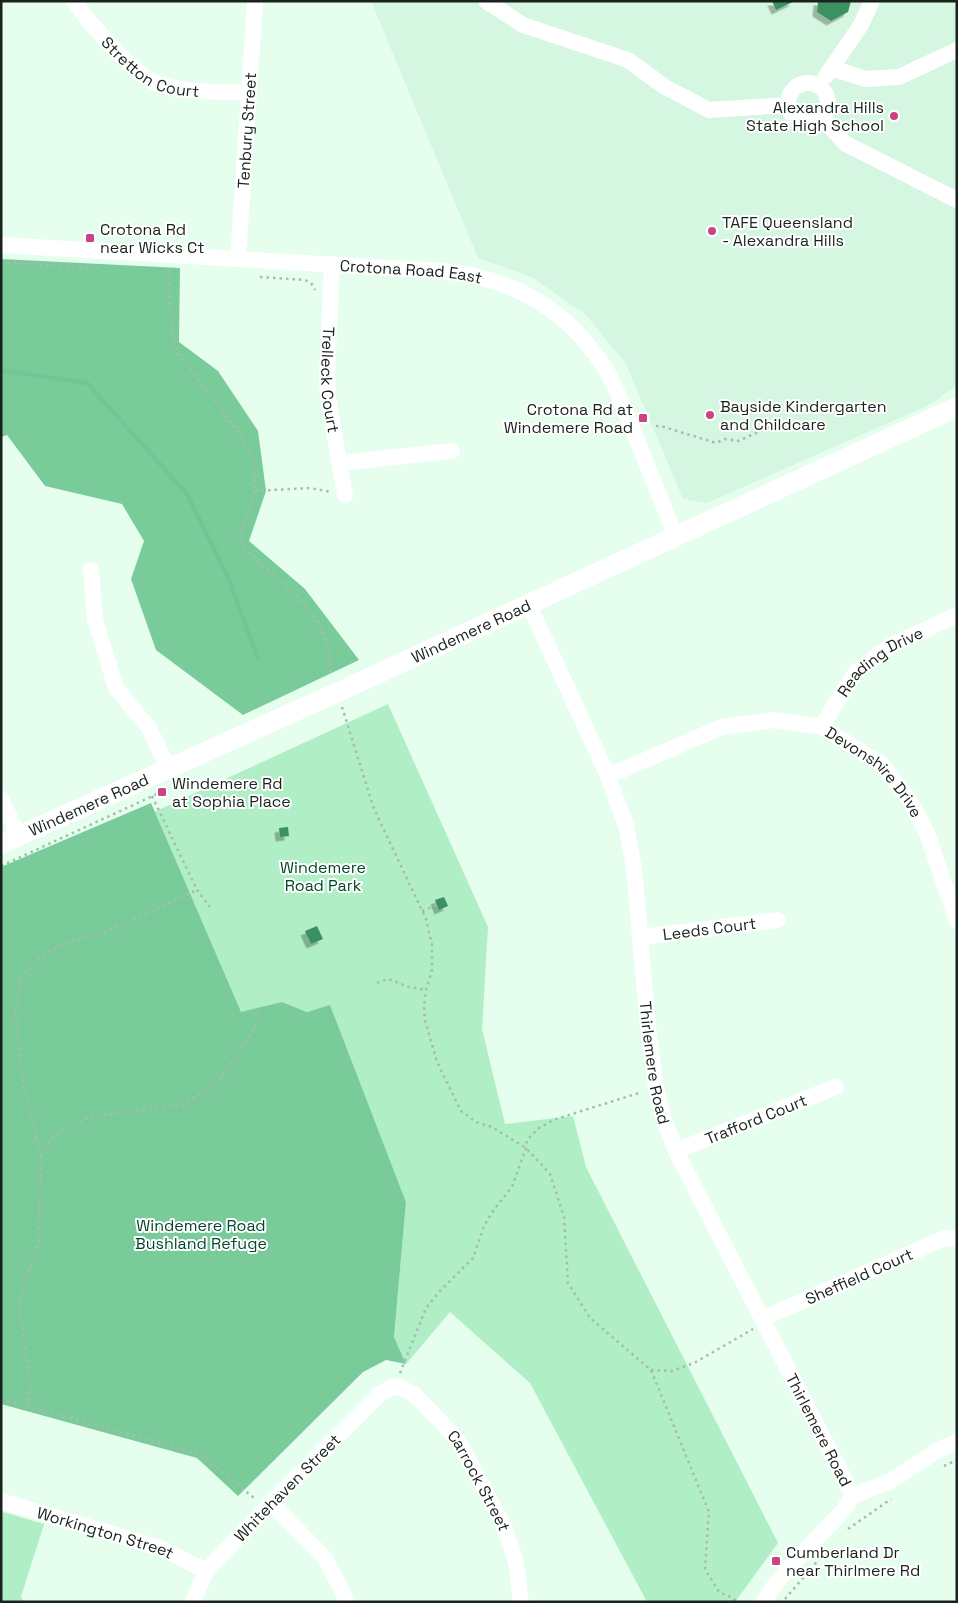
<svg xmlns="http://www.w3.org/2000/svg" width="958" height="1603" font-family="'Space Grotesk',sans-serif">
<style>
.built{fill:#d5f6e0}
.green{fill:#b0eec6}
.forest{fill:#79cc9a}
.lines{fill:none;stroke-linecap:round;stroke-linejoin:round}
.stream{stroke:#73c594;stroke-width:4.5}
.building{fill:#3d9062;filter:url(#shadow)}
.path{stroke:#a7bbae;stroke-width:2.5;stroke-dasharray:2.5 4;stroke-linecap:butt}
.minor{stroke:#fff;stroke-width:16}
.major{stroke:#fff;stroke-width:20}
.poi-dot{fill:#c94385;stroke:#fff;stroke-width:2}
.labels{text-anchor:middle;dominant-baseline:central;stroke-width:4;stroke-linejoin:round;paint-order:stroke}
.street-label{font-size:16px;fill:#19221c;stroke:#fff}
.poi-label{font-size:16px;fill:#19221c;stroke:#fff;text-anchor:start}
.park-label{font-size:16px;fill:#024728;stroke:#fff}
</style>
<defs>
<filter id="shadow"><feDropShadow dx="-4.5" dy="4.5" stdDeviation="0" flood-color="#0004"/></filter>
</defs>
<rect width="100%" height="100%" fill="#e5feed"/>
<path class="built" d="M371,1H957V385L931,404L707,503L683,499L626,364L586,315L532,277L478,258Z"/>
<g class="green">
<path d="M388,704L488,927L482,1029L505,1124L573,1116L586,1167L778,1543L735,1602H647L530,1383L450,1312L406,1364L394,1337L406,1202L330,1006L307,1012L282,1002L241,1013L154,812Z"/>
<path d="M3,1512L44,1524L21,1597L24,1602H1V1519Z"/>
</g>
<g class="forest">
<path d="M1,259L180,268L179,342L218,371L258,431L266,491L249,541L305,589L359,660L243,715L156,650L131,579L144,541L122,504L45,486L7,435L1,437Z"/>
<path d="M151,803L241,1012L282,1002L307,1012L330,1005L406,1202L394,1337L406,1364L386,1360L363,1372L238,1496L197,1458L1,1404V867Z"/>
</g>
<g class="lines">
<path class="stream" d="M1,370L87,383L187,494L228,577L258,659"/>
</g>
<g class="building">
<path d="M772,1H795L776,10Z"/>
<path d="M818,1H851L848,12L831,21L817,12Z"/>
<path d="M288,827L289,836L280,837L279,828Z"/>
<path d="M444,897L448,906L439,910L435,900Z"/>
<path d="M317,926L323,939L311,944L305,931Z"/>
</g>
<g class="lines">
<g class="path">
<path d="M1,263L100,268"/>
<path d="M168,270C171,297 169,326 177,352L240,434L253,460L255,491L240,536L243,548C272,574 310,601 325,637C330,650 329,663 332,676"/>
<path d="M260,277L305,280L311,283L315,290"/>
<path d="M656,426H661L716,443L725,439L738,441L783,421"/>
<path d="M255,491L310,488L331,492"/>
<path d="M342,707L374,809L426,919L432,945V970L426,990L424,1007L425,1020L437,1062L461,1111L476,1122L492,1127L526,1148L550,1174L564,1217L568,1283L590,1318L651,1370L709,1512L705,1569L719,1592L733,1598L737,1602"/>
<path d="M152,796L197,890L210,907"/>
<path d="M1,866L168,789"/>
<path d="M422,911L437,905"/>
<path d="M377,983L388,979L409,987L426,990"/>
<path d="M41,1155L53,1137L89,1117L181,1105L216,1085L253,1030L260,1008"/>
<path d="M651,1370L672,1371L694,1363L753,1329"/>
<path d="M400,1373L426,1308L440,1291L473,1258L484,1226L495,1208L512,1187L526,1148L527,1140L539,1128L553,1120L642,1092"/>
<path d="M1,1399L200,1454L254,1498"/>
<path d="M27,1407L30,1386L19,1301L39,1239L41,1155L23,1083L15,1011L22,976L43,955L70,941L106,932L197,890"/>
<path d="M944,1466L957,1460"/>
<path d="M848,1529L891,1499"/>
<path d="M785,1599L820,1558"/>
</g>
<g class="minor">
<path id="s1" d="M74,1C89,23 136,78 161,85C187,93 221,91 248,93"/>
<path d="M486,1L523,25L628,60L665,87L709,110L787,105"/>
<path d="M831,68L866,79L899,77L957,50"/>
<path d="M826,76L861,25L872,1"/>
<circle cx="808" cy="103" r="20"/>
<path d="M822,118L846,144L957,200"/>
<path id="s2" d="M1,245L441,271C509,277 565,307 603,365C614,381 621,402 629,420C645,459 660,498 676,537"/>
<path id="s3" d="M238,259L255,1"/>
<path id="s4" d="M332,264L327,376L328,397L345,495"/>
<path d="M340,463L452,451"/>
<path d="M91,570L95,620L116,688L149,728L169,770"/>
<path id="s5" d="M529,605L608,776L626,826L634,868L648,1027L656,1088L664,1120L676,1151L853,1496"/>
<path id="s6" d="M822,727L835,704L856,672L890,646L957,615"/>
<path id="s7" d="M608,776L722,727L774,720L822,727L881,764L909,799L927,833L957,921"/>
<path d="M1,799L19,836"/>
<path id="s8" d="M641,937L778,920"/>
<path id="s9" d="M676,1151L836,1087"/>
<path id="s10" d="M762,1319L945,1238L957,1239"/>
<path id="s11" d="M1,1501L163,1549L206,1571"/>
<path d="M271,1503L325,1558L342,1591L346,1602"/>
<path id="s12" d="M193,1602L206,1571L271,1503L381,1393L395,1386L402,1388L415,1395L458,1440L504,1526L516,1562L521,1602"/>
<path d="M763,1602L777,1582L806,1549L842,1512L853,1496L889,1482L940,1449L957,1442"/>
</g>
<path class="major" id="s13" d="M1,844L336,693L957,407"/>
</g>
<g class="poi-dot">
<circle cx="894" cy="116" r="5"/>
<circle cx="712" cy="231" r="5"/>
<rect x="85" y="233" width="10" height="10" rx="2.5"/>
<circle cx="710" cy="415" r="5"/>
<rect x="638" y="413" width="10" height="10" rx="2.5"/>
<rect x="157" y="787" width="10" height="10" rx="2.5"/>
<rect x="771" y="1556" width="10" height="10" rx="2.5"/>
</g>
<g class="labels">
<g class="street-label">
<text stroke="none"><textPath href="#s1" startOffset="105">Stretton Court</textPath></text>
<text stroke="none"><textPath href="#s3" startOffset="129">Tenbury Street</textPath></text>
<text stroke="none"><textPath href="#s2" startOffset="411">Crotona Road East</textPath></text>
<text stroke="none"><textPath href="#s4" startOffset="116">Trelleck Court</textPath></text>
<text stroke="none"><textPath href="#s13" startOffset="516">Windemere Road</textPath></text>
<text stroke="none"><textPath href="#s6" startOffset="90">Reading Drive</textPath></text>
<text stroke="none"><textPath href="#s7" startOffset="295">Devonshire Drive</textPath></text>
<text stroke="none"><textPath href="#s13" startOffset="96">Windemere Road</textPath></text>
<text stroke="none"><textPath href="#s8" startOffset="69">Leeds Court</textPath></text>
<text stroke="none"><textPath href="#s5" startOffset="480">Thirlemere Road</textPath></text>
<text stroke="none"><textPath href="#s9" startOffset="86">Trafford Court</textPath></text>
<text stroke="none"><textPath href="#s10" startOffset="106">Sheffield Court</textPath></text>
<text stroke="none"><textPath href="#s5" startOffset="885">Thirlemere Road</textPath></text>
<text stroke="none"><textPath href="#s12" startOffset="429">Carrock Street</textPath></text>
<text stroke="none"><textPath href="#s12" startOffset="150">Whitehaven Street</textPath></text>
<text stroke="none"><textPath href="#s11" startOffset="109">Workington Street</textPath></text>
</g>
<g class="poi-label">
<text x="884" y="107" text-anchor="end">Alexandra Hills<tspan x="884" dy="18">State High School</tspan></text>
<text x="722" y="222">TAFE Queensland<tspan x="722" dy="18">- Alexandra Hills</tspan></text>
<text x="100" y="229">Crotona Rd<tspan x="100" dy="18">near Wicks Ct</tspan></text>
<text x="720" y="406">Bayside Kindergarten<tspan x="720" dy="18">and Childcare</tspan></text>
<text x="633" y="409" text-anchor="end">Crotona Rd at<tspan x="633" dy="18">Windemere Road</tspan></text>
<text x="172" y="783">Windemere Rd<tspan x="172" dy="18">at Sophia Place</tspan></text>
<text x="786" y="1552">Cumberland Dr<tspan x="786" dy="18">near Thirlmere Rd</tspan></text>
</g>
<g class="park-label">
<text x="323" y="867">Windemere<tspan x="323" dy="18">Road Park</tspan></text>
<text x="201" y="1225">Windemere Road<tspan x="201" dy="18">Bushland Refuge</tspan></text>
</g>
</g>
<rect width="958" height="1603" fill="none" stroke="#19221c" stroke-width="5"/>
</svg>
